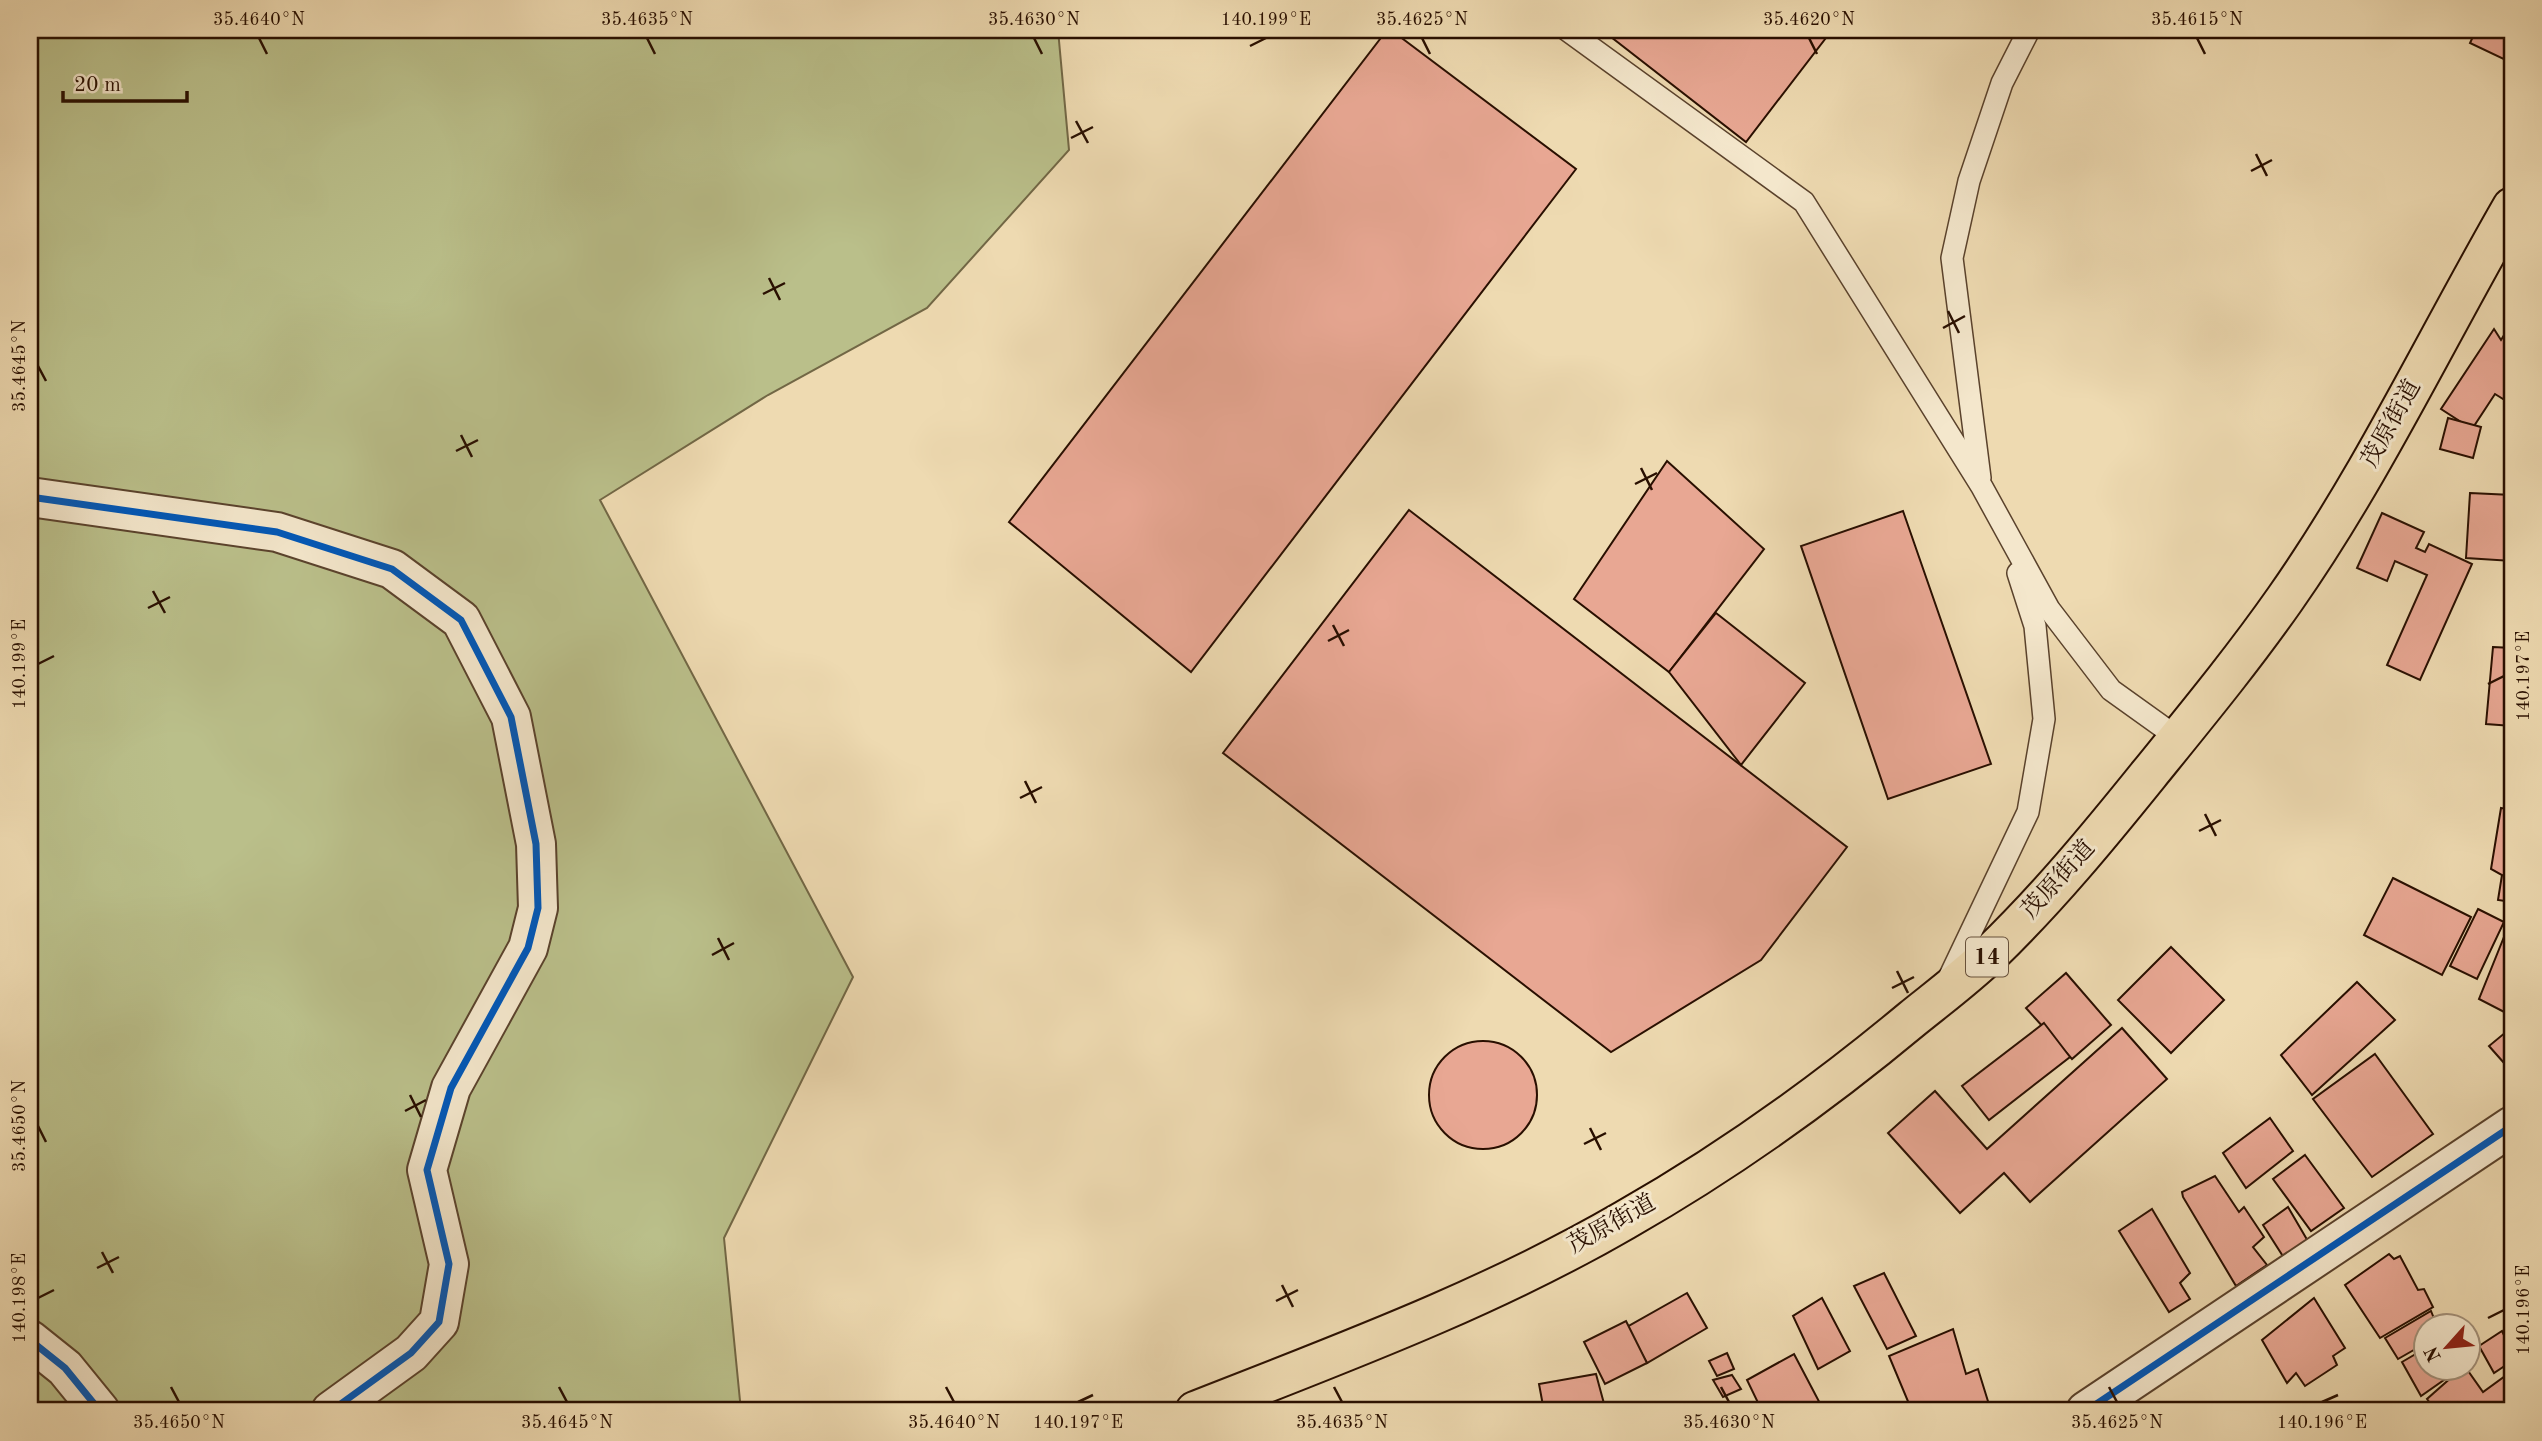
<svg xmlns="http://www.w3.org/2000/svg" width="2542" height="1441" font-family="'Old Standard TT','Noto Serif JP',serif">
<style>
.green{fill:#babf8a;stroke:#726745;stroke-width:2}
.building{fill:#e8a793;stroke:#290f00;stroke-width:2}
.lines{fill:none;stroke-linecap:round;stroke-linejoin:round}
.service-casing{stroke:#5a422c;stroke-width:24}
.minor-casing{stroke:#5a422c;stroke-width:42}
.primary-casing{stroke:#290f00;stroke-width:42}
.service{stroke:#f4e7cc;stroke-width:21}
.minor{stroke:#f4e7cc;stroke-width:38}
.primary{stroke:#eedab1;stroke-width:38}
.cycleway-casing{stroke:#f4e7cc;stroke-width:11}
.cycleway{stroke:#0057b8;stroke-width:7}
.ticks{fill:none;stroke:#290f00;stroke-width:2.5}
.labels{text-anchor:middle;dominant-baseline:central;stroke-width:6;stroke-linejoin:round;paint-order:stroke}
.shield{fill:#f4e7cc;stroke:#66503d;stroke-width:2}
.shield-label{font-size:23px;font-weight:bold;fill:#290f00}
.street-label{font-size:24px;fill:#290f00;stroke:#f4e7cc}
.neatline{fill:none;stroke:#290f00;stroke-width:2.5}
.ticks-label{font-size:18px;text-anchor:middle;fill:#290f00}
</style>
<rect width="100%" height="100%" fill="#eedab1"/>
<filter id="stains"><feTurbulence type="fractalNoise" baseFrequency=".00286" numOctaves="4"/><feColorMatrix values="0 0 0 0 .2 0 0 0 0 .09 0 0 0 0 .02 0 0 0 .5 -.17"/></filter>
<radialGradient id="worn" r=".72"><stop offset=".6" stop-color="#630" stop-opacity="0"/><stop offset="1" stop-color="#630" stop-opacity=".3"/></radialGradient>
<path class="green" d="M30,30H1058L1069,150L927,308L768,395L600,500L853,977L724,1238L741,1411H30Z"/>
<g class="building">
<path d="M1387,30H1391L1576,169L1191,672L1009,522Z"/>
<path d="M1602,30H1832L1746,142Z"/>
<path d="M2476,30H2512V63L2470,43Z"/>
<path d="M2494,329L2501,340L2506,332L2512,336V395L2508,402L2495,394L2472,429L2441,409Z"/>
<path d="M2448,418L2481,427L2473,458L2440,449Z"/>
<path d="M1667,461L1764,549L1669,672L1574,599Z"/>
<path d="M2470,493L2512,495V561L2466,558Z"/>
<path d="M1409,510L1847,847L1761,960L1611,1052L1223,753Z"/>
<path d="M1903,511L1991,764L1888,799L1801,546Z"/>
<path d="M2382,513L2424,532L2416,548L2425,552L2429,544L2472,564L2420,680L2387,665L2427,575L2395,561L2387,581L2357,568Z"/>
<path d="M1716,613L1805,683L1741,765L1669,672Z"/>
<path d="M2493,647L2512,648V726L2486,724Z"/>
<path d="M2501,808L2512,810V902L2498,900L2502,875L2491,869Z"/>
<path d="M2393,878L2471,917L2442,975L2364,935Z"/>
<path d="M2478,909L2504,922L2477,979L2450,966Z"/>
<path d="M2506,932L2512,936V1016L2479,999Z"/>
<path d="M2171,947L2224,1000L2171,1053L2118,1000Z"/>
<path d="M2066,973L2111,1025L2072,1059L2026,1008Z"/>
<path d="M2357,982L2395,1020L2312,1095L2281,1055Z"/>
<path d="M2044,1023L2070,1057L1989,1120L1962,1086Z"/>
<path d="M2512,1027V1072L2489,1046Z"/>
<path d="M2122,1028L2167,1079L2030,1202L2004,1173L1960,1213L1888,1133L1935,1091L1987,1149Z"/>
<circle cx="1483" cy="1095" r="54"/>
<path d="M2375,1054L2433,1134L2372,1177L2313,1099Z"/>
<path d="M2270,1118L2293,1151L2246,1188L2223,1153Z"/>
<path d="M2305,1155L2344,1208L2311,1231L2273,1179Z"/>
<path d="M2215,1176L2239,1212L2244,1207L2264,1237L2253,1247L2267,1265L2236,1286L2183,1197L2182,1192Z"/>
<path d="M2288,1207L2309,1243L2286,1261L2263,1225Z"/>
<path d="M2152,1209L2190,1273L2180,1283L2190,1299L2169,1312L2119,1231Z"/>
<path d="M2389,1254L2394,1259L2400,1256L2418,1290L2424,1289L2433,1307L2380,1338L2345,1285Z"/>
<path d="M1884,1273L1916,1336L1887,1349L1854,1286Z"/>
<path d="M1687,1293L1707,1328L1647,1363L1627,1327Z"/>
<path d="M1822,1298L1850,1351L1818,1369L1793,1316Z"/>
<path d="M2314,1298L2345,1348L2333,1356L2337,1365L2305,1386L2296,1373L2287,1383L2262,1340Z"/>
<path d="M2431,1311L2437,1326H2426V1343L2398,1359L2385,1338Z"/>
<path d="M1626,1321L1647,1363L1605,1384L1584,1342Z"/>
<path d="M1953,1329L1966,1374L1978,1369L1991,1411H1912L1889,1356Z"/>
<path d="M2502,1331L2512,1352V1361L2494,1373L2479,1346Z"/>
<path d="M2426,1348V1368H2446L2451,1375L2421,1396L2402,1362Z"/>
<path d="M1727,1353L1734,1369L1717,1376L1709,1361Z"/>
<path d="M1794,1354L1824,1411H1762L1747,1380Z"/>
<path d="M2462,1368H2466L2483,1392L2512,1371V1411H2436L2427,1399Z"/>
<path d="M1596,1374L1606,1411H1544L1539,1384Z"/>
<path d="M1732,1375L1741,1389L1723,1397L1713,1380Z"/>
</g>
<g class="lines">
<g class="service-casing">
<g id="service">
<path d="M1567,30L1804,202L1982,487L2049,609L2111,690L2178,738"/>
<path d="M1980,478L1952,258L1969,181L2002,83L2029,30"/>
<path d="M1948,980L2028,812L2044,719L2035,626L2018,573"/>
</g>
</g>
<g class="minor-casing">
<g id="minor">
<path d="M30,497L277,532L392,569L461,620L511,717L536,844L538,908L528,948L451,1088L427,1170L449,1264L439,1322L411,1353L331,1411"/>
<path d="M30,1340L65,1368L100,1411"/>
<path d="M2086,1411L2512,1126"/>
</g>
</g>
<g class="primary-casing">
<path id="primary" d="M1195,1411C1340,1354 1489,1299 1625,1220C1727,1162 1822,1094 1912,1019C1938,998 1966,977 1990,954C2048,898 2099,836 2149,774C2196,716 2243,659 2285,599C2372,475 2437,337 2512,207"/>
</g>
<use href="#service" class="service"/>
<use href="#minor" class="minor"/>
<use href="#primary" class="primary"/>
<g class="cycleway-casing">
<g id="cycleway">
<path d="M30,497L277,532L392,569L461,620L511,717L536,844L538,908L528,948L451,1088L427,1170L449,1264L439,1322L411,1353L331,1411"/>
<path d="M30,1340L65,1368L100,1411"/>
<path d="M2086,1411L2512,1126"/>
</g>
</g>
<use href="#cycleway" class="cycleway"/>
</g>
<path class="ticks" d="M259,38L267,54M647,38L655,54M1034,38L1042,54M1422,38L1430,54M1809,38L1817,54M2197,38L2205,54M1250,46L1266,38M1076,121L1088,143M1071,138L1093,127M2256,154L2267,176M2251,171L2272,160M769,278L780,300M763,294L785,283M1948,311L1959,333M1943,328L1965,316M38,366L46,381M461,435L472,457M456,451L478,440M1641,468L1652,490M1635,484L1657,473M153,591L165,613M148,608L170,597M1333,625L1344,646M1328,641L1349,630M38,664L54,656M2488,684L2504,676M1025,781L1036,803M1020,798L1042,787M2205,814L2216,836M2199,831L2221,820M718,938L729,960M712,955L734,943M1897,971L1908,993M1892,988L1914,977M410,1095L421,1117M405,1111L426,1100M38,1126L46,1142M1590,1128L1601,1150M1584,1144L1606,1133M102,1252L113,1273M97,1268L119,1257M1282,1285L1293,1307M38,1298L54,1290M1276,1301L1298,1290M2488,1318L2504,1310M171,1387L179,1402M559,1387L567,1402M946,1387L954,1402M1334,1387L1342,1402M1721,1387L1729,1402M2109,1387L2117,1402M1078,1402L1093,1395M2322,1402L2338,1395"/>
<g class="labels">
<rect class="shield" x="1966" y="937.5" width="42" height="39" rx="5"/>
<g class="shield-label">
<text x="1987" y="957">14</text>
</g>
<g class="street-label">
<text transform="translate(2392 424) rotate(-61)">茂原街道</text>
<text transform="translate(2059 880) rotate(-48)">茂原街道</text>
<text transform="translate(1612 1225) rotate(-29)">茂原街道</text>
</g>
</g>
<rect width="2542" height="1441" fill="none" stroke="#eedab1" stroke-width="77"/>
<g transform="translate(2447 1347) rotate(243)"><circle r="33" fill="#f4e7cc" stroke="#a3917a" stroke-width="2"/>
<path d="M0-5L12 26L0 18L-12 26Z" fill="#8f2418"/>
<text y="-10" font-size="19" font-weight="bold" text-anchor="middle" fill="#290f00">N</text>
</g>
<path d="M63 91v10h124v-10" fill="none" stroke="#290f00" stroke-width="3.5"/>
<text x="74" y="91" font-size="21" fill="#290f00" stroke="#f4e7cc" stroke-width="5" paint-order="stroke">20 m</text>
<rect x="38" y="38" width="2466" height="1364" class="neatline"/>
<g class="ticks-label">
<text x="259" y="25">35.4640°N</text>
<text x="647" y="25">35.4635°N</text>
<text x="1034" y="25">35.4630°N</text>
<text x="1266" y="25">140.199°E</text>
<text x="1422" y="25">35.4625°N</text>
<text x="1809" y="25">35.4620°N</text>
<text x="2197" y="25">35.4615°N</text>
<text transform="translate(19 366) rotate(-90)" y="6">35.4645°N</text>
<text transform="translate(19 664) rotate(-90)" y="6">140.199°E</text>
<text transform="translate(2523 676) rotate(-90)" y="6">140.197°E</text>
<text transform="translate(19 1126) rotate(-90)" y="6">35.4650°N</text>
<text transform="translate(19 1298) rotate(-90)" y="6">140.198°E</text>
<text transform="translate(2523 1310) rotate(-90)" y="6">140.196°E</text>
<text x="179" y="1428">35.4650°N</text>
<text x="567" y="1428">35.4645°N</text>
<text x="954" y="1428">35.4640°N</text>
<text x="1078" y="1428">140.197°E</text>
<text x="1342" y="1428">35.4635°N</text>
<text x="1729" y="1428">35.4630°N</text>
<text x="2117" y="1428">35.4625°N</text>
<text x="2322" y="1428">140.196°E</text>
</g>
<rect width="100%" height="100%" filter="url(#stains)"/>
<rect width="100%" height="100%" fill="url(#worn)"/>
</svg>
